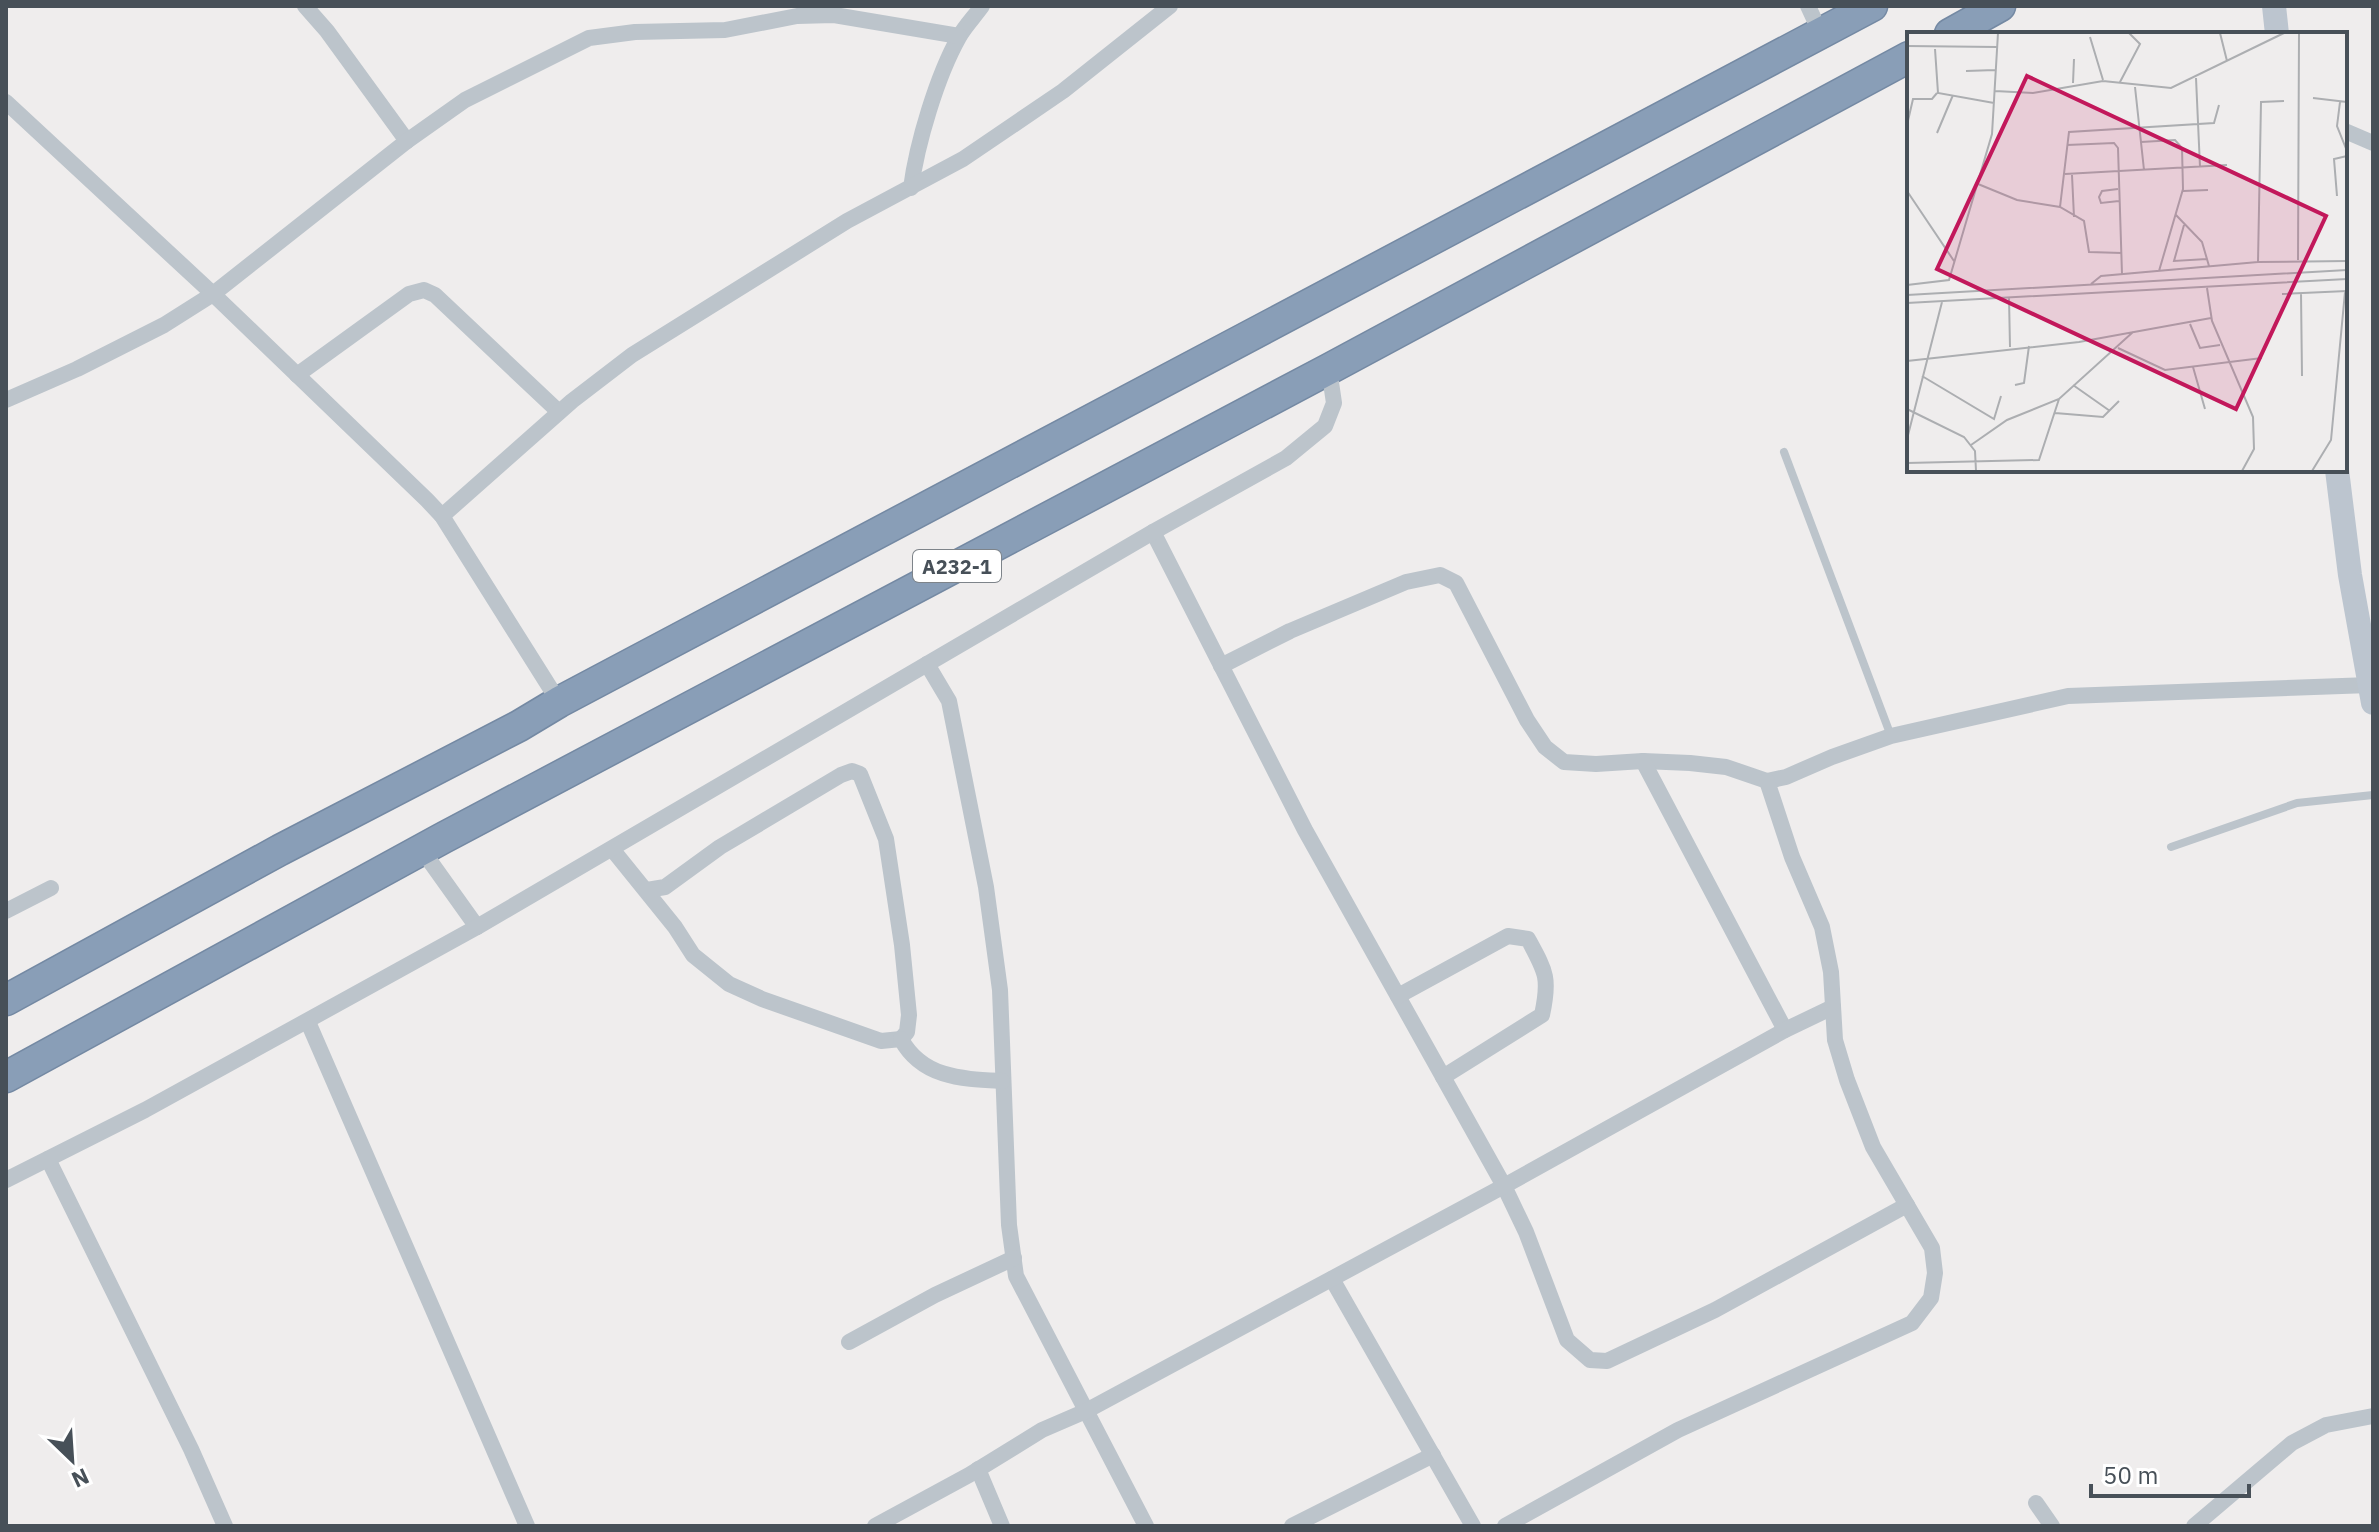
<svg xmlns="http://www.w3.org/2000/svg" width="2379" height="1532" font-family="'IBM Plex Sans',sans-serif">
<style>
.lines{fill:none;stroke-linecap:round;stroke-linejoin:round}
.highway-casing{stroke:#7489a3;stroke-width:33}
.lane{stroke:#bcc4cb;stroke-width:8}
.street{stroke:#bcc4cb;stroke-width:16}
.secondary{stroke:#bcc5cf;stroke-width:24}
.highway{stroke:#899eb7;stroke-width:30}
.labels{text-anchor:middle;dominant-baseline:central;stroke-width:8;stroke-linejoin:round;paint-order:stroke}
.shield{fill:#fff;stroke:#7e848a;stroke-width:2}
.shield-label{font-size:20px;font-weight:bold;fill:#475058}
.inset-road{fill:none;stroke:#acaeb1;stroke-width:2}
.view{fill:#c2185b;fill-opacity:0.15;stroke:#c2185b;stroke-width:4}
.inset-edge{fill:none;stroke:#475058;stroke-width:4}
</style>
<rect width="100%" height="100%" fill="#efeded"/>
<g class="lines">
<g class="highway-casing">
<g id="highway">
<path d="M1950,34L2000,6"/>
<path d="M6,1000L280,850L519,726L559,702L1872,6"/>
<path d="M6,1077L443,838L1329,369L1909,57"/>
</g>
</g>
<g class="lane">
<path d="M1784,452L1891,736"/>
<path d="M2171,847L2297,803L2373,795"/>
</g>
<g class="street">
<path d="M305,6L327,31L407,141"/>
<path d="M1808,6L1821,34"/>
<path d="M6,102L213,294L427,500L442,516L559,702"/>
<path d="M2345,131L2373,143"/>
<path d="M911,188C917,143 937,76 959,37C965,26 975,16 982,6"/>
<path d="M297,375L409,294L424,290L435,295L559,412"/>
<path d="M6,400L77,369L164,325L213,294L407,141L465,100L589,38L635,32L725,30L797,16L834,15L959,36"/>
<path d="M442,516L572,401L632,355L847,221L963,159L1063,91L1170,6"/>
<path d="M1153,532L1305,830L1504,1186L1526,1232L1567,1340L1590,1360L1607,1361L1715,1310L1907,1205"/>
<path d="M927,664L949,701L986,887L1000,990L1009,1225L1016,1276L1146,1526"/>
<path d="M1221,666L1290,631L1406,582L1440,575L1456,583L1527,720L1545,747L1564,762L1596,764L1643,761L1690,763L1726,767L1767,781L1786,777L1832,757L1891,736L2068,696L2370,685"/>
<path d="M1643,761L1785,1030"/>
<path d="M612,849L675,927L693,955L729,984L762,999L881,1041L901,1039"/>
<path d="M422,850L477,927"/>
<path d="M647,890L665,887L720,847L841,775L852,771L860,774L886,839L902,945L909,1015L907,1032L901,1039"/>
<path d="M6,911L51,888"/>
<path d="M1398,996L1508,936L1528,939C1546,972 1550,978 1542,1015L1443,1077"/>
<path d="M308,1022L527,1526"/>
<path d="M901,1039C922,1078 962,1079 1002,1081"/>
<path d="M48,1159L191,1449L225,1526"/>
<path d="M6,1180L145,1110L477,927L1153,532L1286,458L1325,426L1334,403L1329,369"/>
<path d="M1332,1279L1473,1526"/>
<path d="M849,1342L935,1295L1014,1258"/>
<path d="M978,1469L1002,1526"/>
<path d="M2036,1503L2052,1526"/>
<path d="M875,1526L969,1475L1042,1430L1086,1411L1504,1186L1785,1030L1833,1007"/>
<path d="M1292,1526L1433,1455"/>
<path d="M1505,1526L1678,1430L1912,1323L1931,1298L1935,1273L1932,1248L1873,1147L1847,1080L1835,1040L1831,972L1822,927L1792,857L1767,781"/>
<path d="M2194,1526L2292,1443L2326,1425L2373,1416"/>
</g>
<g class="secondary">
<path d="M2274,6L2277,34"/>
<path d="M2337,470L2350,575L2373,703"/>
</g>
<use href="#highway" class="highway"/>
</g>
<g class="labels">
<rect class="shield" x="913" y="550" width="88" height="32" rx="6"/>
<g class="shield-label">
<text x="957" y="566">A232-1</text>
</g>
</g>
<g transform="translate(1907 32)">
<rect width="440" height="440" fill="#efeded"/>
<path class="inset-road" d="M313,1L320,29M183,5L196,48M0,14L90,15M28,17L31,61L87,71M59,39L88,38M289,46L293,135M213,50L233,12L222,1M166,51L167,27M228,55L237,138M88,59L126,61L196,49L264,56L377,1M406,66L440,70M433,70L430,94L440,119M0,93L6,67H25L30,61M30,101L46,63M234,110L268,108L275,116L276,157L252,239M160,113L207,111L211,116L215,242M158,142L320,133M165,143L167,185M71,152L110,168L153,175L177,189L182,220L215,221M211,157L195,159L192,165L194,171L212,169M0,159L47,229M276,159L301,158M430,164L427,127L440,124M153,175L162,100L307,91L312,73M268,182L295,210L302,234M277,193L267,229L300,227M391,228L392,1M351,230L354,70L377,69M184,252L194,244L351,230L440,229M0,253L42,248L85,102L91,1M300,256L305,289L346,385L347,417L335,439M394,261L395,344M375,262L440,259M0,263L440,238M102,266L103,315M0,271L440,247M283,292L293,316L313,313M211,316L258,338L355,326M0,329L172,310L304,286M286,335L298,377M15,344L87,387L94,364M108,353L117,351L122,314M166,353L203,379M0,377L57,405L68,419L69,439M148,381L196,385L212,369M0,407L35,270M64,413L100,388L152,367L226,300M0,431L132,428L152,367M405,439L424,408L438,260"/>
<path class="view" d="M120,44L419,184L329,377L30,237Z"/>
<rect width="440" height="440" class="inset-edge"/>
</g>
<rect width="2379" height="1532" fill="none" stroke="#475058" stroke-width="16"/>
<g transform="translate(72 1460) rotate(155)" stroke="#ffffff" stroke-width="6" paint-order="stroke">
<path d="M0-6L14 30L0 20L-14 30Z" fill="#475058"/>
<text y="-12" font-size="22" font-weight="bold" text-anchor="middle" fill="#475058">N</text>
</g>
<path d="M2091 1484v12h158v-12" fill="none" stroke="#475058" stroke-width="4"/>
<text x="2103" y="1484" font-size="24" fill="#475058" stroke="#ffffff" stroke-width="6" paint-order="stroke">50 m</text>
</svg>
